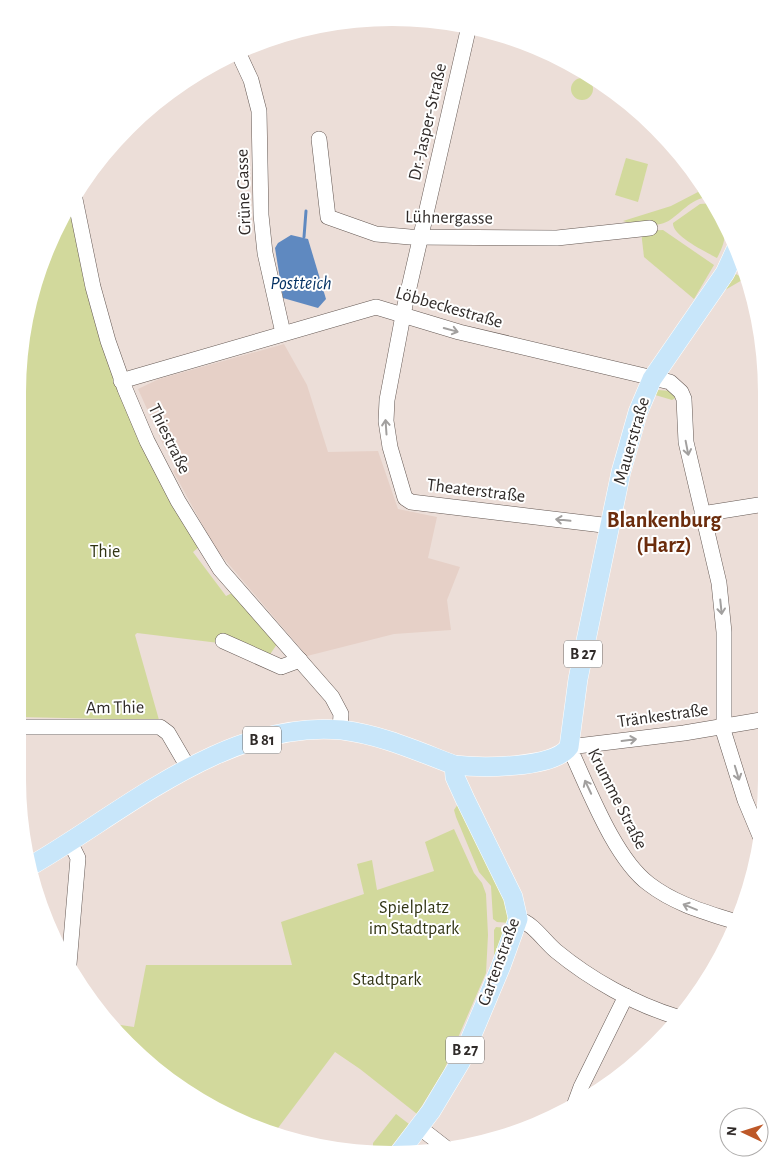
<svg xmlns="http://www.w3.org/2000/svg" width="784" height="1172" font-family="'Alegreya Sans',sans-serif">
<style>
.built{fill:#e6d0c7}
.green{fill:#d2d99c}
.water{fill:#5f89c0}
.lines{fill:none;stroke-linecap:round;stroke-linejoin:round}
.stream{stroke:#5f89c0;stroke-width:3}
.minor-casing{stroke:#655954;stroke-width:16}
.major-casing{stroke:#fff;stroke-width:20}
.minor{stroke:#fff;stroke-width:15}
.major{stroke:#c8e6fa;stroke-width:19}
.oneway{stroke:#a2a09f}
.labels{text-anchor:middle;dominant-baseline:central;stroke-width:4;stroke-linejoin:round;paint-order:stroke}
.shield{fill:#fff;stroke:#6e6b69;stroke-width:1}
.shield-label{font-size:16px;font-weight:bold;fill:#302b29}
.street-label{font-size:18px;fill:#302b29;stroke:#fff}
.park-label{font-size:18px;fill:#313414;stroke:#fff}
.water-label{font-size:19px;font-style:italic;fill:#053264;stroke:#fff}
.district-label{font-size:22px;font-weight:bold;fill:#6b2c0c;stroke:#fff}
</style>
<rect width="100%" height="100%" fill="#ecded8"/>
<path class="built" d="M284,344L307,385L328,452L378,451L398,509L437,517L428,558L460,567L447,600L451,630L394,634L307,656L215,548L173,471L178,467L169,450L166,451L138,389L159,379Z"/>
<g class="green">
<circle cx="582" cy="89" r="11"/>
<path d="M626,158L648,164L638,202L615,195Z"/>
<path d="M690,170H692L711,197C694,196 682,212 670,220C659,228 635,225 623,221L671,206L698,192Z"/>
<path d="M714,203C725,225 730,234 717,258C706,252 672,236 673,223L700,204Z"/>
<path d="M72,204L89,287L199,547L193,552L226,596L232,593L277,644L269,656L219,643L137,633L135,635L159,720L18,717L25,319L56,226Z"/>
<path d="M663,230L714,265L694,299L644,257L641,231Z"/>
<path d="M736,274L744,279L725,290Z"/>
<path d="M658,390L671,391L677,397L672,400L652,394Z"/>
<path d="M458,804L506,899L510,923L497,922L493,919L491,886L479,872L456,817L454,810Z"/>
<path d="M454,829L474,873L482,883L486,894L488,935L486,973L444,1070L417,1114L360,1069L335,1052L275,1132L249,1126L164,1077L114,1024L134,1027L146,965H292L281,922L364,894L357,864L372,860L377,890L434,871L425,842Z"/>
<path d="M496,927L506,928L494,958V930Z"/>
<path d="M396,1114L409,1124L387,1152L373,1153V1143Z"/>
</g>
<path class="water" d="M291,235L308,239L326,299L318,308L283,298L275,248L278,243Z"/>
<g class="lines">
<path class="stream" d="M304,237L306,211"/>
<g class="minor-casing">
<g id="minor">
<path d="M469,26L405,305L387,400L386,421L390,447L405,498L411,502L611,526"/>
<path d="M238,52L251,80L259,111L261,215L265,253L283,333"/>
<path d="M319,139L328,217L376,234L410,237L557,238L650,228"/>
<path d="M75,199L93,287L108,341L125,389L147,441L178,501L220,569L332,697L341,714L340,730"/>
<path d="M121,381L376,307L459,332L670,382L681,392L684,399L686,442L719,583L724,632V733L745,800L760,836"/>
<path d="M702,514L765,504"/>
<path d="M223,641L281,667L300,660"/>
<path d="M18,727H160L168,733L189,769"/>
<path d="M518,919C534,924 543,940 556,951C590,979 634,1004 677,1017"/>
<path d="M736,922C705,912 675,904 649,884C614,858 588,787 569,747L684,733L761,720"/>
<path d="M69,964L78,858L70,842"/>
<path d="M574,1106L581,1087L626,996"/>
<path d="M419,1127L446,1148"/>
</g>
</g>
<g class="major-casing">
<g id="major">
<path d="M32,865C124,812 227,719 342,730C382,735 417,751 454,765C480,768 553,769 569,747L578,679L621,472L638,412L652,379L725,273L737,247"/>
<path d="M400,1152L431,1111L461,1061L501,966L518,919L513,897L465,799L455,777L454,765"/>
</g>
</g>
<use href="#minor" class="minor"/>
<use href="#major" class="major"/>
</g>
<defs><path id="oneway-shaft" d="M-6 0H5M1.5-3L5.5 0L1.5 3" fill="none" stroke-width="1.6" stroke-linecap="round" stroke-linejoin="round" transform="scale(1.25)"/></defs>
<g class="oneway">
<use href="#oneway-shaft" transform="translate(451 330) rotate(15)"/>
<use href="#oneway-shaft" transform="translate(386 427) rotate(-94)"/>
<use href="#oneway-shaft" transform="translate(687 448) rotate(79)"/>
<use href="#oneway-shaft" transform="translate(563 520) rotate(-174)"/>
<use href="#oneway-shaft" transform="translate(721 607) rotate(84)"/>
<use href="#oneway-shaft" transform="translate(629 740) rotate(-7)"/>
<use href="#oneway-shaft" transform="translate(737 773) rotate(73)"/>
<use href="#oneway-shaft" transform="translate(588 787) rotate(-115)"/>
<use href="#oneway-shaft" transform="translate(690 907) rotate(-158)"/>
</g>
<g class="labels">
<g class="shield">
<rect x="564" y="640.5" width="38" height="27" rx="4"/>
<rect x="243" y="726.5" width="38" height="27" rx="4"/>
<rect x="446" y="1036.5" width="38" height="27" rx="4"/>
</g>
<g class="shield-label">
<text x="583" y="654">B 27</text>
<text x="262" y="740">B 81</text>
<text x="465" y="1050">B 27</text>
</g>
<g class="street-label">
<text transform="translate(428 122) rotate(-77)">Dr.-Jasper-Straße</text>
<text transform="translate(244 192) rotate(-92)">Grüne Gasse</text>
<text transform="translate(449 218) rotate(1)">Lühnergasse</text>
<text transform="translate(449 308) rotate(16)">Löbbeckestraße</text>
<text transform="translate(169 439) rotate(64)">Thiestraße</text>
<text transform="translate(632 441) rotate(-74)">Mauerstraße</text>
<text transform="translate(476 491) rotate(7)">Theaterstraße</text>
<text transform="translate(115 708) rotate(-1)">Am Thie</text>
<text transform="translate(663 716) rotate(-8)">Tränkestraße</text>
<text transform="translate(617 799) rotate(63)">Krumme Straße</text>
<text transform="translate(499 962) rotate(-70)">Gartenstraße</text>
</g>
<g class="park-label">
<text x="105" y="552">Thie</text>
<text x="414" y="908">Spielplatz<tspan x="414" dy="21">im Stadtpark</tspan></text>
<text x="387" y="980">Stadtpark</text>
</g>
<g class="water-label">
<text x="301" y="283">Postteich</text>
</g>
<g class="district-label">
<text x="664" y="520">Blankenburg<tspan x="664" dy="25">(Harz)</tspan></text>
</g>
</g>
<path d="M0 0H784V1172H0ZM392 26H392A366 366 0 0 1 758 392V780A366 366 0 0 1 392 1146H392A366 366 0 0 1 26 780V392A366 366 0 0 1 392 26Z" fill="#fff" fill-rule="evenodd"/>
<g transform="translate(744 1132) rotate(274)"><circle r="24" fill="#ffffff" stroke="#acaaa9"/>
<path d="M0-4L9 19L0 12L-9 19Z" fill="#bd5828"/>
<text y="-8" font-size="14" font-weight="bold" text-anchor="middle" fill="#302b29">N</text>
</g>
</svg>
